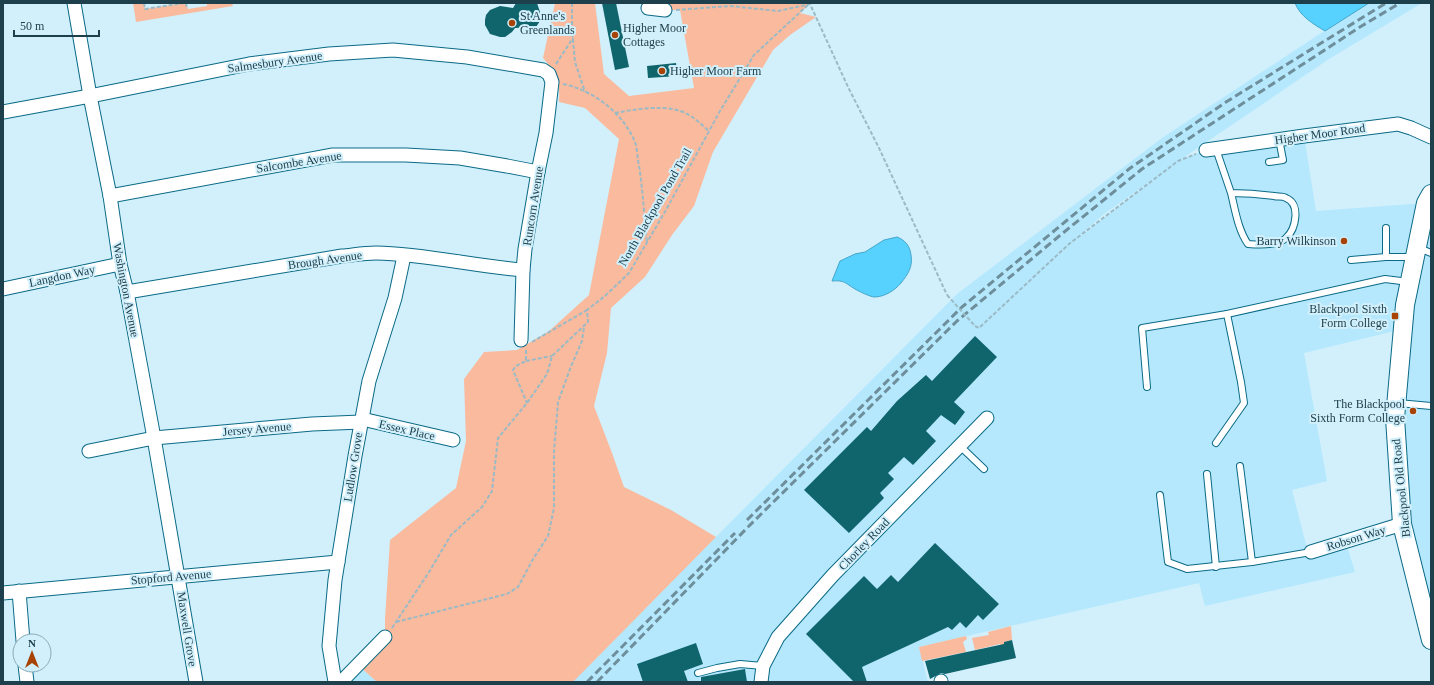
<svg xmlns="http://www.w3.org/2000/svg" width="1434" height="685" font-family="Georgia,serif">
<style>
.built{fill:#b5e8fd;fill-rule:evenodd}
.green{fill:#faba9d}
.water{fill:#57d2fe;stroke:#46a6c9}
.building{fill:#10646c}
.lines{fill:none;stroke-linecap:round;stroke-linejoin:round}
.service-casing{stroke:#0a6a86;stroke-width:8}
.minor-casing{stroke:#0a6a86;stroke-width:15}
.secondary-casing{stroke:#0a6a86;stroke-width:20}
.path{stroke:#9abac6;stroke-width:2;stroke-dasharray:4 2;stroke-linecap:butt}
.service{stroke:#fff;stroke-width:6}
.minor{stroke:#fff;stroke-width:13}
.secondary{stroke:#fff;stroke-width:18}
.rail{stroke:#6d8e9a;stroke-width:3;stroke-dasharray:8 4;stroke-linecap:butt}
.path-bridge{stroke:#9abac6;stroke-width:2;stroke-dasharray:4 2;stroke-linecap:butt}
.poi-dot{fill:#a74405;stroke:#d1f0fc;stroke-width:1.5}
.labels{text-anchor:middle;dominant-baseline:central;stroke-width:4;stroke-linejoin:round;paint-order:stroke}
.poi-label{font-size:12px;fill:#1e404c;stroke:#d1f0fc;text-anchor:start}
.street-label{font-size:12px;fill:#1e404c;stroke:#d1f0fc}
</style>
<rect width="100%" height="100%" fill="#d1f0fc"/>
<g class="built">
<path d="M1369,3H1422L1329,59L1180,160L1206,150L1304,136L1316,211L1426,203L1431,194V620L1402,524L1403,329L1304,353L1327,481L1292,490L1309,556L1347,546L1355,572L1205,606L1199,583L919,647L928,682H572L957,294L1162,138L1318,35ZM1158,176L1078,238H1077L1104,214Z"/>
<path d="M358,665L377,682H341Z"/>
</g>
<g class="green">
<path d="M133,3H144L145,9L184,3H186L188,9L207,6V3H232L233,6L136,22Z"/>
<path d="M555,3H595L604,74L629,96L694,88L680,10H665L646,3H810L800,13L816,17L790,35L773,50L713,152L694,206L672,235L645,277L611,308L607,353L594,406L612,453L624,487L671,510L716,537L573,682H377L358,665L385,637V619L390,540L456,488L466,441L464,379L484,352L517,350L548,332L589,295L619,139L585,108L559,102C560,78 558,76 543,58Z"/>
<path d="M1011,626L1012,640L1004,642L1005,647L1001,649L1000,644L975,650L972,638L989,635L988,632Z"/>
<path d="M966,636L967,639L963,642L966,652L922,661L919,647Z"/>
</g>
<g class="water">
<path d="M1295,3H1369L1325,31C1313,24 1300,16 1295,3Z"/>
<path d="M897,237C905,240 910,246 911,255C913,267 908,274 901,283C895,290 885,297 874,297C871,297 858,291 855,289C845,283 845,280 832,281L840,261L855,254L865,252L884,240Z"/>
</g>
<g class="building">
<path d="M516,3H537L542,18L536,27L515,28L512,32L505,37H500L490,34L485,25V20L486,15L490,10L500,6L513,8Z"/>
<path d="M602,3H616L629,67L615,70Z"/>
<path d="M676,63L678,76L648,78L647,66Z"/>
<path d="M975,336L997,357L954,402L965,412L955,425L941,415L926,431L936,441L913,465L904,457L888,473L894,479L880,493L884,498L849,533L804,490L867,427L871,431L897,401L926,375L932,381Z"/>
<path d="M935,543L999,604L983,620L978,615L966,628L960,622L952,630L948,627L862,667L867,682H854L806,634L864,576L877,589L891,575L898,582Z"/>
<path d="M1012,640L1016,658L945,674L941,673L930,679L925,661L1004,644V642Z"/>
<path d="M696,643L703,664L684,671L688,682H643L637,664Z"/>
<path d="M745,669L747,682H701V677Z"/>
</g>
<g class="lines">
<g class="service-casing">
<g id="service">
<path d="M1216,149L1231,193C1245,193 1260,194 1274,196C1278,197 1283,196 1286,198C1301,204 1296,229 1286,238C1278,246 1259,245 1248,244C1238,230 1235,209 1231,193"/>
<path d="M1269,162L1283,160L1279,139"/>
<path d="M1386,228V257"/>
<path d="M1419,248L1431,253"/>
<path d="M1351,260L1386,257H1414"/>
<path d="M1147,387L1142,328L1227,314L1385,279L1409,282"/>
<path d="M1398,403L1431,406"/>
<path d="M1216,443L1244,403L1241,382L1227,314"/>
<path d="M960,446L984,469"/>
<path d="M1240,466L1252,562"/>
<path d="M1207,474L1216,567"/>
<path d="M1160,495L1168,562L1187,569L1252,562L1311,552"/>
<path d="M698,673L717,668L740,664L763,666"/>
</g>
</g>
<g class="minor-casing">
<g id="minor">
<path d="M74,3L90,96L110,196L120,264L127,292L154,438L196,682"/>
<path d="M648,8L665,10"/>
<path d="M3,112L90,96L249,64L329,54L393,50L467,57L543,70L549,74L552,82L546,133L538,172L525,249L523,270L521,340"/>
<path d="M1206,150L1304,136L1398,124L1411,128L1431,137"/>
<path d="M110,196L333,155H406L460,158L507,166L538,172"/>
<path d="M3,289L120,264"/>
<path d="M127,292L342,256C353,255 364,253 376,253C425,254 474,266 523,270"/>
<path d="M362,419L453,440"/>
<path d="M89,451L154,438L312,424L361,422"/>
<path d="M1311,552L1402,524"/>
<path d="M19,591L23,641"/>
<path d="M3,593L338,562"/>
<path d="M25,665L27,682"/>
<path d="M941,681V682"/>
<path d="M335,682L329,646L335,580L355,456L369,381L395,298L404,256"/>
<path d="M341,682L385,637"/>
<path d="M761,682L763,666L778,637L833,575L987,418"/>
</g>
</g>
<g class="secondary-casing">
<path id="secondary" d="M1431,194L1426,203L1405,305L1395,418L1402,524L1431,640"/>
</g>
<g class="path">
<path d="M144,3L145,9L184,3"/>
<path d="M186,3L187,9"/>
<path d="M572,3V30L575,62L585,92"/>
<path d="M676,10L730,6L778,11L810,4L848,87L879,148L947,295"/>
<path d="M556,64L573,38"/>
<path d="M563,84C593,90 623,113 635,142C637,147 637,155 638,160C643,188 644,216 647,243"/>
<path d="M615,113C636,109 670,103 689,115C696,119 702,125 709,131"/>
<path d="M975,326L979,328L1069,244L1178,161L1196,154"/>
<path d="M532,342L587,310"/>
<path d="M526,350V361L516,366L513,370L527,403"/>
<path d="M526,361L552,356"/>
<path d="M396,622L507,594L518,587L533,559L548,536L554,508V451L558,402L570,369L582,341L584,327"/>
<path d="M392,628L429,572L451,535L482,507L492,491L498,438L527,403L547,374L552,356L588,322L587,310L605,296L629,273L666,210L720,111L754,55L810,3"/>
</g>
<use href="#service" class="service"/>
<use href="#minor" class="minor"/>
<use href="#secondary" class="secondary"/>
<g class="rail">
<path d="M747,520L962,307L1129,169L1226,102L1386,3"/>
<path d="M587,682L735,533"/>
<path d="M597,682L749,526L957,321L1058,237L1142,169L1360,27L1400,3"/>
</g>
<path class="path-bridge" d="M947,295L975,326"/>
</g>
<g class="poi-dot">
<circle cx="512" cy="23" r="4"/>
<circle cx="615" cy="35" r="4"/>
<circle cx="662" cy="71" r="4"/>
<circle cx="1344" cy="241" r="4"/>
<rect x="1391" y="312" width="8" height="8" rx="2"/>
<circle cx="1413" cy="411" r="4"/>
</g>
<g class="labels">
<g class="poi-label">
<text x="520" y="16">St Anne's<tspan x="520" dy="14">Greenlands</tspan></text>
<text x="623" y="28">Higher Moor<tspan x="623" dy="14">Cottages</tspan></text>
<text x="670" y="71">Higher Moor Farm</text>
<text x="1336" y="241" text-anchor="end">Barry Wilkinson</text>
<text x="1387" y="309" text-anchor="end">Blackpool Sixth<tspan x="1387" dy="14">Form College</tspan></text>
<text x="1405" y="404" text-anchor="end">The Blackpool<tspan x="1405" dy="14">Sixth Form College</tspan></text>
</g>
<g class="street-label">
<text transform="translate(275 62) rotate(-8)">Salmesbury Avenue</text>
<text transform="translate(1320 134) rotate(-8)">Higher Moor Road</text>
<text transform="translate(299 162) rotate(-9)">Salcombe Avenue</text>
<text transform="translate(533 206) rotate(-81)">Runcorn Avenue</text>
<text transform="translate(655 207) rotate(-60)">North Blackpool Pond Trail</text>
<text transform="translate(325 260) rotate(-8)">Brough Avenue</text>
<text transform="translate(62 276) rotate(-12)">Langdon Way</text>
<text transform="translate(126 290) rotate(79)">Washington Avenue</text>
<text transform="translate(257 429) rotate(-5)">Jersey Avenue</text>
<text transform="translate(407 430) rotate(13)">Essex Place</text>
<text transform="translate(353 467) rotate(-81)">Ludlow Grove</text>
<text transform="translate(1401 488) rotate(-96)">Blackpool Old Road</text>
<text transform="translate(1356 538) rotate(-17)">Robson Way</text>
<text transform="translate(864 544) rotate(-46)">Chorley Road</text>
<text transform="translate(171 577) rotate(-5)">Stopford Avenue</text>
<text transform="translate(187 629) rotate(81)">Maxwell Grove</text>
</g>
</g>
<rect width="1434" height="685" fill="none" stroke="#1e404c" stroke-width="8"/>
<g transform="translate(32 653)"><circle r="19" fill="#d1f0fc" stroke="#89aab6"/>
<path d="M0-3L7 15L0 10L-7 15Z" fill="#a74405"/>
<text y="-6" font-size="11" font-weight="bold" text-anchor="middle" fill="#1e404c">N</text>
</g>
<path d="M14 30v6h85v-6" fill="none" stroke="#1e404c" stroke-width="2"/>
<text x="20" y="30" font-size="12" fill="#1e404c" stroke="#d1f0fc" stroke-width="3" paint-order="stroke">50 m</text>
</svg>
